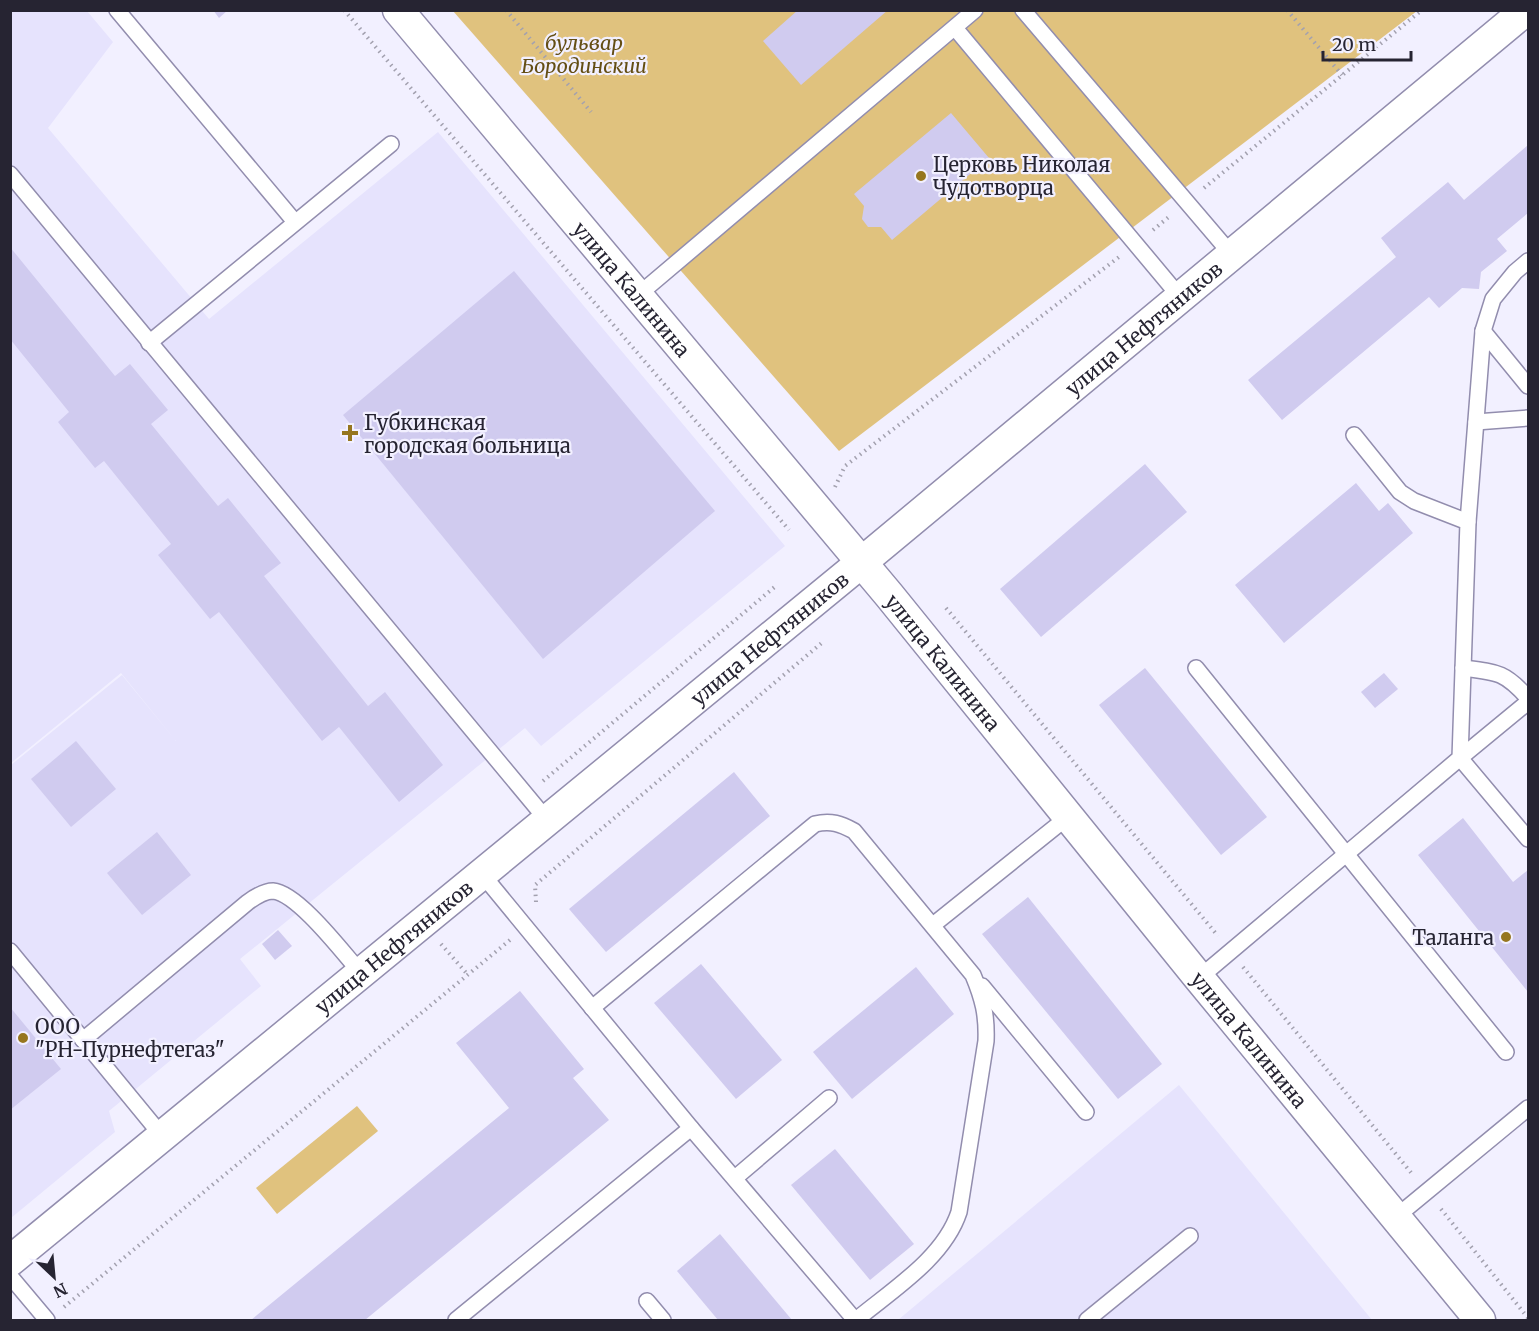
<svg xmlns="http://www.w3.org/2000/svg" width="1539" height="1331" font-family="Merriweather,serif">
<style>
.built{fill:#e6e3fd}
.green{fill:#e0c27e}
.building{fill:#d0cbef}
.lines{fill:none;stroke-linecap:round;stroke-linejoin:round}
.lane-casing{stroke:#928dae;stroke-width:18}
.street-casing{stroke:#928dae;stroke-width:33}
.path{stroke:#a3a1af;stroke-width:4;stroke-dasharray:1.5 4.5;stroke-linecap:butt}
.lane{stroke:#fff;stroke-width:15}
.street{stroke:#fff;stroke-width:30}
.poi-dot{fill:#96761e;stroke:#f2f0ff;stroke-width:2}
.labels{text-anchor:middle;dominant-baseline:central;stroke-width:4.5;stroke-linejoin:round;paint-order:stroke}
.park-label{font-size:20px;font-style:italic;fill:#644e14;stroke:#f2f0ff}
.poi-label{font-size:20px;fill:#262432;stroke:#f2f0ff;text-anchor:start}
.street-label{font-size:20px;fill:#262432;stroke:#f2f0ff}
</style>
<rect width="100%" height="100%" fill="#f2f0ff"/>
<g class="built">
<path d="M11,11H87L113,42L48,128L209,319L438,132L785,546L541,746L525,728L240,959L261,986L109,1111L115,1132L11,1218V765L122,675L176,741L121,673L11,763Z"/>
<path d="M1179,1085L1372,1320H898Z"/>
</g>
<g class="green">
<path d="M453,11H1417L839,451Z"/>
<path d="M357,1106L378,1131L277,1214L256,1188Z"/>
</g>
<g class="building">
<path d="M213,10H228L219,18Z"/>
<path d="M798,10H888L801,85L763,41Z"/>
<path d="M951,113L989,158L892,240L881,227H868L862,219L864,206L854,194Z"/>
<path d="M1528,145V213L1497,239L1507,251L1481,272L1479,289L1462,288L1439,308L1429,297L1282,420L1248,380L1396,257L1381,238L1448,182L1464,200Z"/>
<path d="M10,247L115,376L130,364L168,410L151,424L218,506L228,498L281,563L264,576L368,706L385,692L443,765L399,802L339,727L322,741L219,612L210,619L158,555L171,544L104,461L95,468L58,422L69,412L10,339Z"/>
<path d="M514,271L715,511L543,659L343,415Z"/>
<path d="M1145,464L1187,512L1041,637L1000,589Z"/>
<path d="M1356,483L1379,511L1388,503L1413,533L1284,643L1235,585Z"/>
<path d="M1145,668L1267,817L1221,855L1099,705Z"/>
<path d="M1384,673L1398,689L1375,708L1361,692Z"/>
<path d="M76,741L116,789L71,827L31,779Z"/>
<path d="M734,772L770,816L606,952L569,909Z"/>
<path d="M1463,818L1513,882L1528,870V992L1418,855Z"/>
<path d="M157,832L191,875L142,915L107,873Z"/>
<path d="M1028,897L1162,1064L1118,1099L982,934Z"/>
<path d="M278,930L292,946L275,960L262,944Z"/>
<path d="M701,964L782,1060L736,1099L654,1003Z"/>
<path d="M916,967L954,1014L852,1099L813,1052Z"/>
<path d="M520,991L584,1069L573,1078L609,1120L365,1320H251L509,1108L456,1043Z"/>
<path d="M10,1007L61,1069L10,1110Z"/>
<path d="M835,1149L914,1244L870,1280L791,1185Z"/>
<path d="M720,1234L792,1320H718L677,1271Z"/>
</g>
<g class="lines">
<g class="lane-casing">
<g id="lane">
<path d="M117,10L295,222"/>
<path d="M1023,10L1232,255"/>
<path d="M955,28L1180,297"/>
<path d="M10,174L547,820"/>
<path d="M637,296L975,10"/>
<path d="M1483,331L1528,386"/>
<path d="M149,343L391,144"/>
<path d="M1476,422L1528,418"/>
<path d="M1468,522L1483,331L1493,299L1515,272L1528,261"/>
<path d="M1196,668L1506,1052"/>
<path d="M1463,668C1497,672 1505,672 1528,698"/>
<path d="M1528,702L1460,758L1528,839"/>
<path d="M482,874L691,1128L855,1320"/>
<path d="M933,925L1069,816"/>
<path d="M10,951L163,1137"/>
<path d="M1199,978L1460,758L1468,522L1414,501L1400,492L1354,435"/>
<path d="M982,986L1086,1112"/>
<path d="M592,1008L815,824C831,820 841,824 854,831L973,975C983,999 987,1015 986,1041L959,1212C944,1258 892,1290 856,1320"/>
<path d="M83,1040L248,902C255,897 264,891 273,891C298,893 344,954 361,973"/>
<path d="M735,1178L829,1098"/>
<path d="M1396,1217L1528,1108"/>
<path d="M10,1276L47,1320"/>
<path d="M647,1301L663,1320"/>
<path d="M456,1320L691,1128"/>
<path d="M1087,1320L1190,1236"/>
</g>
</g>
<g class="street-casing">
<g id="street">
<path id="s1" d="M398,10L889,595L1199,978L1480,1320"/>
<path id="s2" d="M10,1261L862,562L1526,10"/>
</g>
</g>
<g class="path">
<path d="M344,10L789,530"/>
<path d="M506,10L591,112"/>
<path d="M1287,10L1342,75"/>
<path d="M1204,188L1422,10"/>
<path d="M1153,230L1170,216"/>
<path d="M835,487L845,466L1119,257"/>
<path d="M946,608L1218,936"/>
<path d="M543,781L777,585"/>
<path d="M536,902L535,885L824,641"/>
<path d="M441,944L468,975"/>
<path d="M1243,967L1413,1175"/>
<path d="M1441,1209L1528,1318"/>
<path d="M64,1307L510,940"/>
</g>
<use href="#lane" class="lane"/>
<use href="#street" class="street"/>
</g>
<g class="poi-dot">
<circle cx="921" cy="176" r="6"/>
<path d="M347 424h6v6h6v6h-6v6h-6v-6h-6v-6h6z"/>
<circle cx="1506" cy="937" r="6"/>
<circle cx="23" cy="1038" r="6"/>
</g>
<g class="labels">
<g class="park-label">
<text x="584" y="42">бульвар<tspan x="584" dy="23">Бородинский</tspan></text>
</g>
<g class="poi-label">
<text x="933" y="164">Церковь Николая<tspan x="933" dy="23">Чудотворца</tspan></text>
<text x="364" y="422">Губкинская<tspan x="364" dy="23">городская больница</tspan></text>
<text x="1494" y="937" text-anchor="end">Таланга</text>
<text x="35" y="1026">ООО<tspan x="35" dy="23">"РН-Пурнефтегаз"</tspan></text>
</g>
<g class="street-label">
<text stroke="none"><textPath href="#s1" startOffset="364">улица Калинина</textPath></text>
<text stroke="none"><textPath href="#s2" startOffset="1468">улица Нефтяников</textPath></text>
<text stroke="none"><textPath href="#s2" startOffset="982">улица Нефтяников</textPath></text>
<text stroke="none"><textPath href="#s1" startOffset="850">улица Калинина</textPath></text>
<text stroke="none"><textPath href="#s2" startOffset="496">улица Нефтяников</textPath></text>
<text stroke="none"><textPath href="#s1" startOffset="1336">улица Калинина</textPath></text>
</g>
</g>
<rect width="1539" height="1331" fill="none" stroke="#262432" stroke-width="24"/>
<g transform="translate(54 1277) rotate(154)" stroke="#f2f0ff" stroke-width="4.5" paint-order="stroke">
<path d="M0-4.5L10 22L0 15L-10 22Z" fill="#262432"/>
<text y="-9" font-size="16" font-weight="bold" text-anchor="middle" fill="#262432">N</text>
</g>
<path d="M1323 51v9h88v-9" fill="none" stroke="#262432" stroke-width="3"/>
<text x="1332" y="51" font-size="18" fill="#262432" stroke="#f2f0ff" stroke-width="4.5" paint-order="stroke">20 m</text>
</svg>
